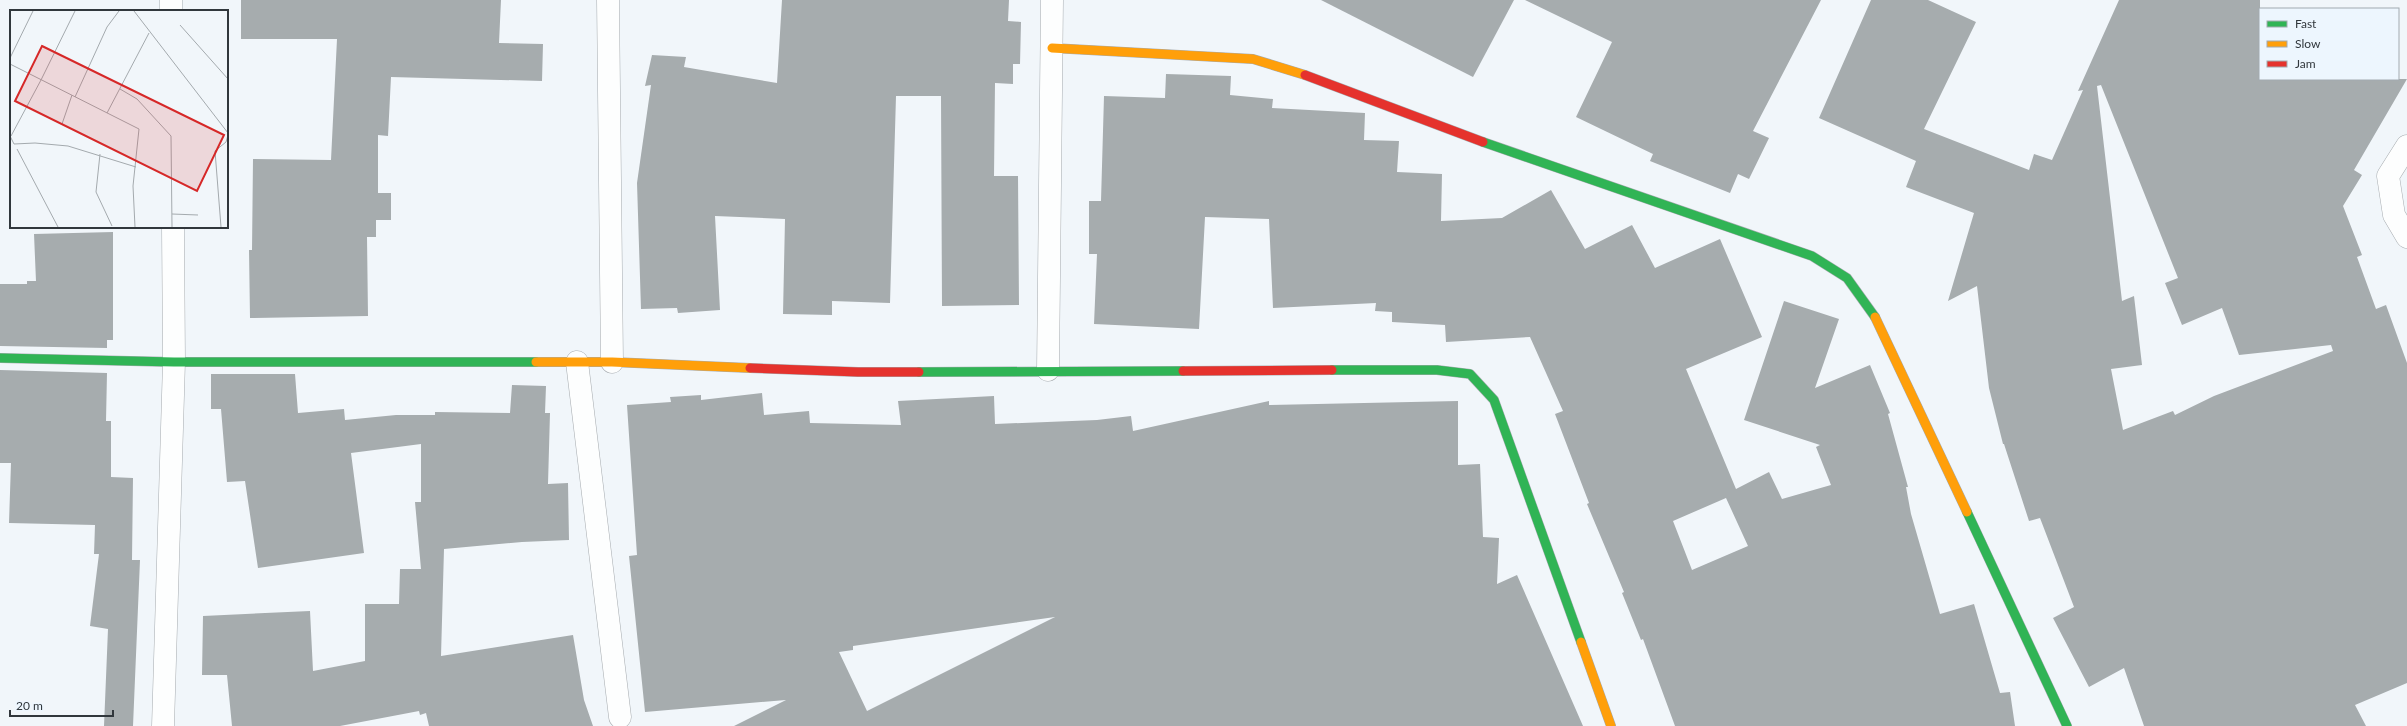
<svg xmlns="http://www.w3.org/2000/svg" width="2407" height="726" font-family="Lato,sans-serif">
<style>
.building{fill:#a6acae;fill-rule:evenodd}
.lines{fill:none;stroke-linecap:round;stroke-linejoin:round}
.street-casing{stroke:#a6abaf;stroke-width:23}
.fast-casing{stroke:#a6abaf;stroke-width:10}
.slow-casing{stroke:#a6abaf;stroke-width:10}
.jam-casing{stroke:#a6abaf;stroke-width:10}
.street{stroke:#fdfefe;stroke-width:22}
.fast{stroke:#30b455;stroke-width:9}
.slow{stroke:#ff9f0a;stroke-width:9}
.jam{stroke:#e5322d;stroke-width:9}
.inset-road{fill:none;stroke:#a4aaae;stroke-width:1}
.view{fill:#d62828;fill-opacity:0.15;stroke:#d62828;stroke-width:2}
.inset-edge{fill:none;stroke:#31373c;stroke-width:2}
</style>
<rect width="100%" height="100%" fill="#f1f6fa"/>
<g class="building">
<path d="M241,0H501L499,43L543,44L542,81L391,77L388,136L378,135V193H391V220H376V237H367L368,316L250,318L249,250H252L253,159L331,160L337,39H241Z"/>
<path d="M782,0H1009L1008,21L1021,22L1020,64H1013V84L995,83L994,176H1018L1019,305L942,306L941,96H896L890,303L832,301V315L783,314L785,219L715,216L720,310L678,313L677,308L641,309L637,183L651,85L645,86L652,55L686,57L684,67L777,83Z"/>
<path d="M1321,0H1514L1473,77Z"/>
<path d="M1525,0H1821L1753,131L1769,138L1749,179L1738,174L1730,193L1650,161L1653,154L1576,117L1612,42Z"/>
<path d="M1871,0H1928L1976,22L1924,129L2029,170L2034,154L2052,160L2083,90L2078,91L2119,0H2260V79H2407L2354,170L2362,175L2343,206L2362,255L2357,257L2376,309L2386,305L2407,363V683L2355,705L2366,726H2144L2124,668L2089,687L2053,618L2074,607L2040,518L2029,521L2004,444H2003L1989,388L1977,286L1948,301L1974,213L1906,187L1916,161L1819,118ZM2101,85L2178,278L2165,283L2182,325L2222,308L2239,355L2331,345L2333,351L2214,396L2175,415L2173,411L2123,430L2111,369L2142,365L2134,296L2122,301L2097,86Z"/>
<path d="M1166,74L1231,76L1230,95L1273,99L1272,108L1365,113L1364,140L1399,141L1397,172L1442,174L1441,221L1502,218L1551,190L1585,249L1632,225L1655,268L1720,239L1762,337L1686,369L1736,489L1769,472L1782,499L1831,485L1816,447L1820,445L1744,420L1784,301L1839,319L1815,388L1870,365L1890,413L1888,414L1908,487H1906L1911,514L1940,614L1974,604L2000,693L2010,692L2015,726H1675L1643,639L1641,640L1622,593L1624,592L1587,504L1589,503L1555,414L1563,411L1530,337L1446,342L1445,325L1392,322V312L1375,311L1376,303L1273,308L1269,219L1205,217L1199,329L1094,324L1097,254H1089V201H1101L1104,96L1165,98ZM1726,498L1748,546L1692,570L1673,521Z"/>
<path d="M113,232V340H107V348L0,346V284H27V281H36L34,234Z"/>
<path d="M0,370L107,373L106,421H111V477L133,478L132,560H140L133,726H104L108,629L90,626L99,554H94L95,525L9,523L11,463H0Z"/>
<path d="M211,374H295L298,413L344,409L345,420L396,415H435V412L510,413L512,385L546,386L545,413H550L548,484L568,483L569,540L522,542L444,549L441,656L573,635L584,700L593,726H429L426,713L420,715L419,711L340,726H232L227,675H202L203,616L310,611L313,671L365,661V604H399L400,569H421L415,502H421V444L351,453L364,553L258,568L245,481L227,482L221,409H211Z"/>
<path d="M762,393L764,415L809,411L810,423L901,425L898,401L994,396L995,424L1097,420L1131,416L1133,431L1269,401V405L1458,401V465L1480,464L1483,537L1499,538L1497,584L1517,575L1583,726H734L786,700L645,712L629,556L637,555L627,405L671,402L670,397L701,395V400ZM1055,617L867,711L839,652L853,650V646Z"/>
</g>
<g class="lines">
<g class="street-casing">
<g id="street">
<path d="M171,0V11"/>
<path d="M608,0L612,362"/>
<path d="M2407,146L2388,176L2394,215L2407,237"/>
<path d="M577,362L620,717"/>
<path d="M1048,370L1052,0"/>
<path d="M163,726L174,362L173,227"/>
</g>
</g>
<g class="fast-casing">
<g id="fast">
<path d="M1483,142L1812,256L1847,278L1875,317"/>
<path d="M0,358L174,362H536"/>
<path d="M1332,370H1437L1470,374L1494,400L1581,642"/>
<path d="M919,372L1183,371"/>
<path d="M1967,512L2067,726"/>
</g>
</g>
<g class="slow-casing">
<g id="slow">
<path d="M1052,48L1253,59L1305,75"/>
<path d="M1875,317L1967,512"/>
<path d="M536,362H612L750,368"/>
<path d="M1581,642L1611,726"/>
</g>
</g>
<g class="jam-casing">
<g id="jam">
<path d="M1305,75L1483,142"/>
<path d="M750,368L858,372H919"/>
<path d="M1183,371L1332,370"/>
</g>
</g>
<use href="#street" class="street"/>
<use href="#fast" class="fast"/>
<use href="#slow" class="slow"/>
<use href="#jam" class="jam"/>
</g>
<g transform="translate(10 10)">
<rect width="218" height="218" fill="#f1f6fa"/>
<path class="inset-road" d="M124,1L218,123M170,15L218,69M0,48L23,1M0,54L129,119L123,176L125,217M110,79L127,89L161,126L162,217M65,87L97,17L109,1M97,103L139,23M52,114L62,85M0,126L4,134L25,133L58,136L126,157M1,126L31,70L65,1M7,139L48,217M90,144L86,182L102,216M162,204L188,205M211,217L205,141L216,132L218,125"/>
<path class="view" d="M32,36L214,125L187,181L5,91Z"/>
<rect width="218" height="218" class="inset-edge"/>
</g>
<rect x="2259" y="8" width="140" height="72" fill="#edf6fe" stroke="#a2aab0"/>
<rect x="2267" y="21" width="20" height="6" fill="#30b455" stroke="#a2aab0"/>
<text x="2295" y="28" font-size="12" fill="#31373c">Fast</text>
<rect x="2267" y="41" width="20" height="6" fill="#ff9f0a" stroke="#a2aab0"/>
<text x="2295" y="48" font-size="12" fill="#31373c">Slow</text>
<rect x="2267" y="61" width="20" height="6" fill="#e5322d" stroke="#a2aab0"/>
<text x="2295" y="68" font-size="12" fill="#31373c">Jam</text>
<path d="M10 710v6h103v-6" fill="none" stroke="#31373c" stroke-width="2"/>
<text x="16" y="710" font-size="12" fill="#31373c" stroke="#edf6fe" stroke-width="3" paint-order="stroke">20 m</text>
</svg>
